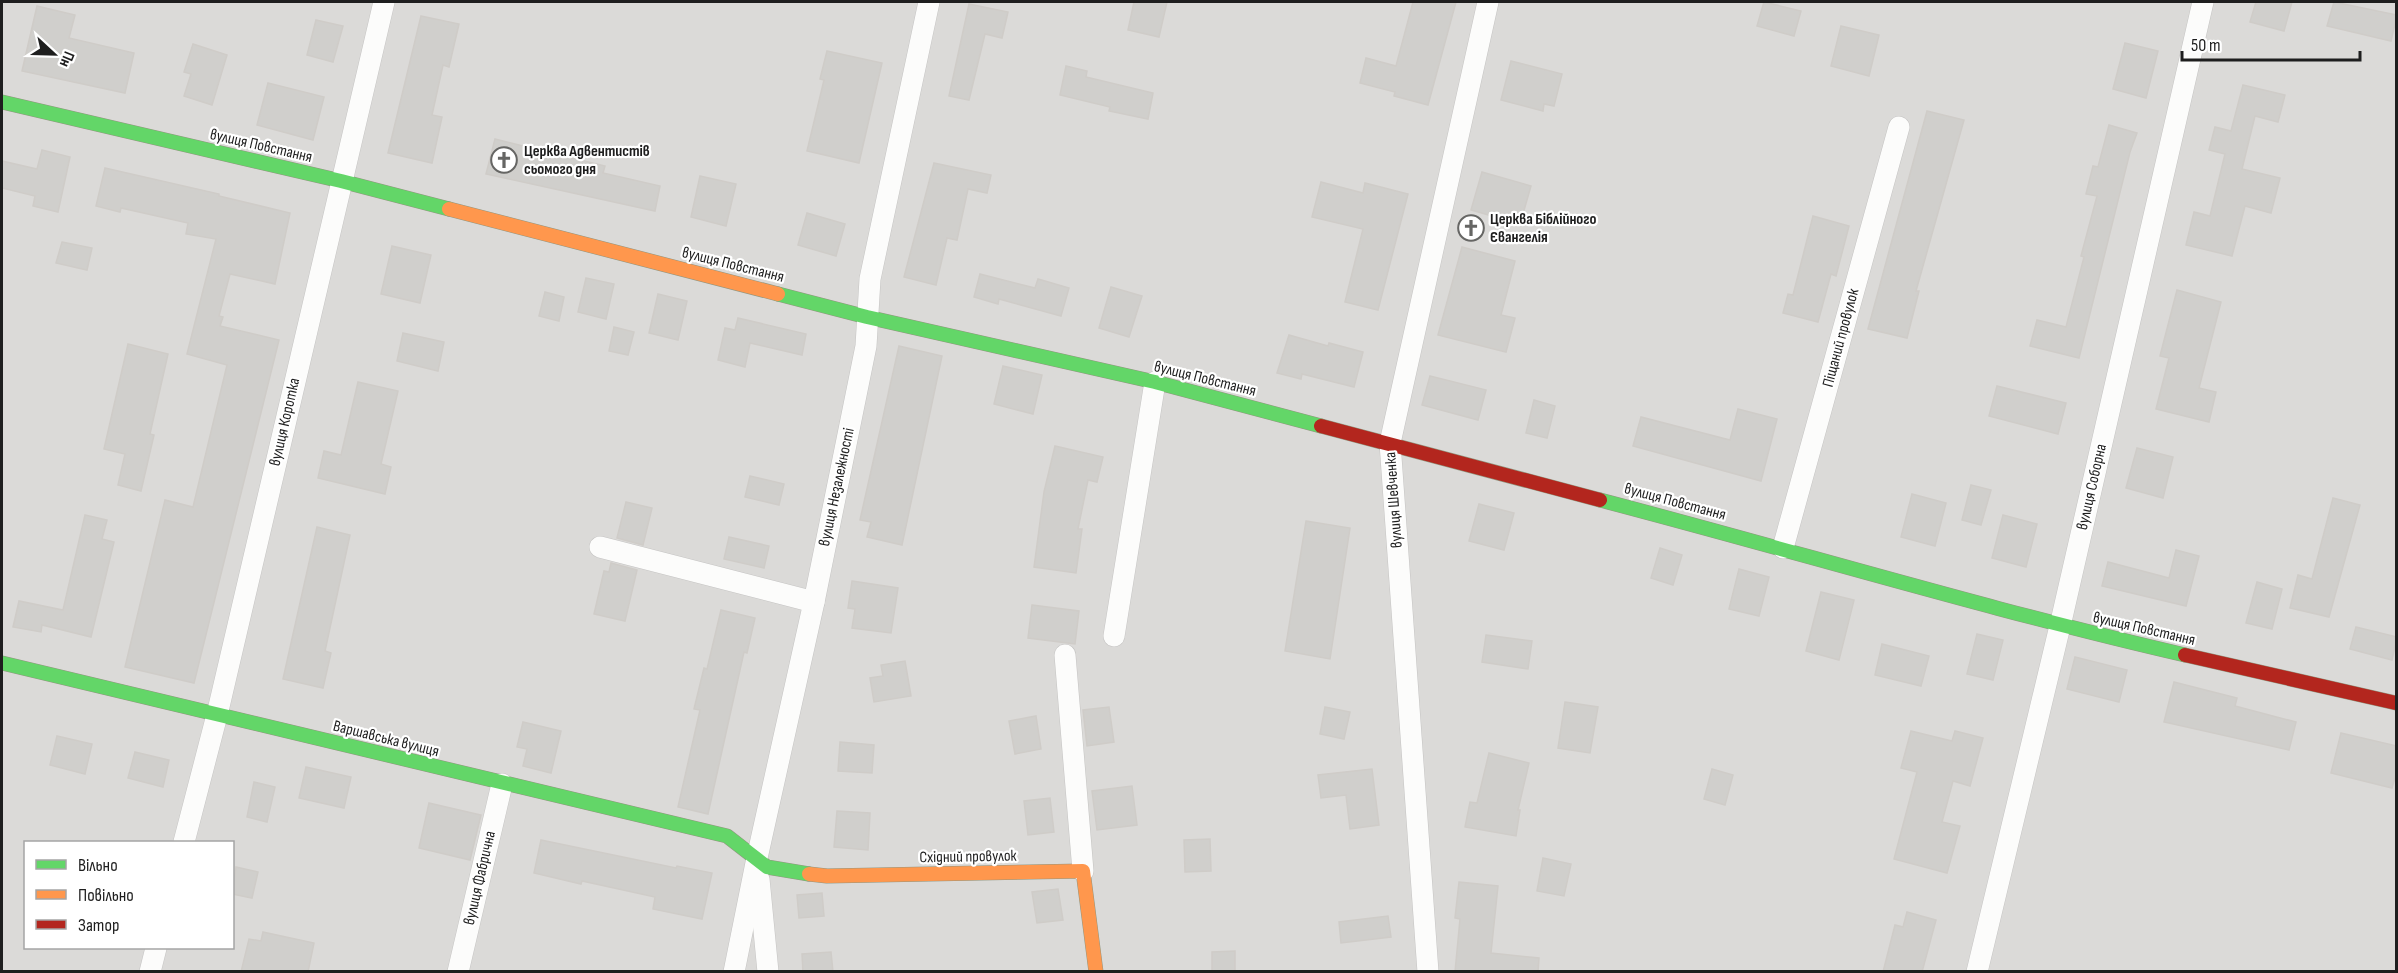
<svg xmlns="http://www.w3.org/2000/svg" width="2398" height="973" font-family="'Sofia Sans Condensed',sans-serif">
<style>
.residential{fill:#dbdad8;fill-rule:evenodd}
.building{fill:#d0cfcc;stroke:#cfccc8;stroke-width:1.5}
.lines{fill:none;stroke-linecap:round;stroke-linejoin:round}
.street-casing{stroke:#c5c4c3;stroke-width:22}
.fast-casing{stroke:#92967f;stroke-width:15}
.slow-casing{stroke:#92967f;stroke-width:15}
.jam-casing{stroke:#92967f;stroke-width:15}
.street{stroke:#fcfcfb;stroke-width:21}
.fast{stroke:#63d668;stroke-width:14}
.slow{stroke:#ff974d;stroke-width:14}
.jam{stroke:#b3261e;stroke-width:14}
.labels{text-anchor:middle;dominant-baseline:central;stroke-width:4.5;stroke-linejoin:round;paint-order:stroke}
.street-label{font-size:16px;fill:#1e1e1e;stroke:#fff}
.poi-label{font-size:16px;font-weight:bold;fill:#1e1e1e;stroke:#fff;text-anchor:start}
</style>
<rect width="100%" height="100%" fill="#ecebe7"/>
<path class="residential" d="M2,2H2396V971L2,972ZM26,842H232V948H26Z"/>
<g class="building">
<path d="M1134,2H1167L1159,37L1128,30Z"/>
<path d="M1413,2H1456L1428,105L1394,96L1395,92L1360,83L1366,58L1396,66Z"/>
<path d="M1764,2L1801,11L1794,36L1757,26Z"/>
<path d="M2256,2H2292L2284,31L2250,22Z"/>
<path d="M2334,2L2397,15L2391,41L2327,26Z"/>
<path d="M969,4L1008,12L1002,38L985,34L969,100L949,96Z"/>
<path d="M37,6L75,15L69,38L134,53L125,93L22,71Z"/>
<path d="M421,16L459,24L449,67L443,65L432,115L442,117L432,163L388,153Z"/>
<path d="M316,20L343,26L333,62L307,55Z"/>
<path d="M1841,26L1879,35L1869,76L1831,66Z"/>
<path d="M2125,43L2158,51L2146,98L2113,89Z"/>
<path d="M193,44L227,55L212,105L184,96L191,74L184,72Z"/>
<path d="M827,51L882,63L859,163L807,151L824,80L820,79Z"/>
<path d="M1511,61L1562,74L1554,106L1544,104L1543,111L1501,100Z"/>
<path d="M1066,66L1087,71L1086,77L1153,93L1148,119L1109,111L1110,107L1060,95Z"/>
<path d="M268,83L324,97L313,140L257,125Z"/>
<path d="M2243,85L2285,95L2278,122L2255,116L2242,169L2280,178L2271,213L2245,206L2232,256L2186,245L2194,212L2210,216L2225,154L2209,150L2215,127L2231,131Z"/>
<path d="M1927,111L1964,120L1916,291H1919L1907,338L1868,329Z"/>
<path d="M2109,125L2137,133L2130,152L2079,358L2030,346L2037,320L2066,327L2084,257L2081,256L2097,196L2086,194L2093,166L2098,167Z"/>
<path d="M495,139L605,166L603,173L660,186L655,211L486,174Z"/>
<path d="M42,150L70,157L58,212L33,206L35,196L2,188V161L37,169Z"/>
<path d="M934,163L991,175L987,193L968,189L957,240L947,238L936,285L904,277Z"/>
<path d="M105,168L219,194V196L290,213L275,284L230,274L219,316L223,317L220,326L279,340L194,683L125,667L165,500L193,507L227,365L187,354L216,239L186,234L188,223L121,208L120,212L96,206Z"/>
<path d="M1482,172L1531,186L1520,224L1471,210Z"/>
<path d="M700,176L736,184L726,226L691,217Z"/>
<path d="M1321,182L1363,193L1365,183L1408,194L1378,310L1345,302L1363,229L1312,217Z"/>
<path d="M807,213L845,224L836,256L798,245Z"/>
<path d="M1813,216L1849,226L1836,276L1831,274L1818,322L1783,313L1788,294L1793,295Z"/>
<path d="M62,242L92,248L87,270L56,263Z"/>
<path d="M392,246L431,255L420,303L381,294Z"/>
<path d="M1462,247L1515,261L1501,315L1515,318L1506,352L1438,335Z"/>
<path d="M980,274L1035,288L1038,279L1069,288L1061,316L999,299L998,304L974,297Z"/>
<path d="M586,278L614,284L606,319L578,312Z"/>
<path d="M1111,287L1142,296L1129,337L1099,328Z"/>
<path d="M2177,290L2221,302L2199,388L2216,392L2209,422L2156,409L2169,358L2160,356Z"/>
<path d="M545,292L564,297L559,321L539,316Z"/>
<path d="M658,294L687,301L678,340L649,333Z"/>
<path d="M738,318L806,334L802,355L750,343L745,367L718,360L725,328L735,330Z"/>
<path d="M614,327L634,332L628,355L609,351Z"/>
<path d="M403,333L444,342L438,371L397,361Z"/>
<path d="M1289,335L1328,346L1329,343L1363,352L1354,387L1302,374L1301,379L1277,373Z"/>
<path d="M128,344L168,354L150,434L154,435L141,491L118,485L125,454L104,449Z"/>
<path d="M899,346L942,356L902,545L867,537L871,522L860,520Z"/>
<path d="M1003,366L1042,375L1033,414L994,404Z"/>
<path d="M1430,376L1486,390L1478,420L1422,405Z"/>
<path d="M358,382L398,391L381,464L391,467L385,494L318,478L324,451L341,455Z"/>
<path d="M1997,386L2066,403L2058,434L1989,416Z"/>
<path d="M1534,400L1555,406L1547,438L1526,433Z"/>
<path d="M1738,409L1777,419L1761,481L1633,446L1641,417L1730,440Z"/>
<path d="M1055,446L1103,457L1097,482L1088,480L1078,529H1082L1076,573L1034,567L1044,492Z"/>
<path d="M2137,448L2173,457L2163,498L2126,488Z"/>
<path d="M750,476L784,484L779,505L745,497Z"/>
<path d="M1971,485L1991,490L1981,525L1962,520Z"/>
<path d="M1912,494L1946,503L1935,546L1901,537Z"/>
<path d="M2333,498L2360,505L2329,617L2290,608L2298,575L2312,579Z"/>
<path d="M626,502L652,508L643,545L617,538Z"/>
<path d="M1479,504L1514,513L1504,550L1469,541Z"/>
<path d="M85,515L107,520L102,539L114,542L91,637L42,625L41,632L13,627L19,601L63,610Z"/>
<path d="M2003,515L2037,524L2026,567L1992,558Z"/>
<path d="M1306,521L1350,528L1330,659L1285,651Z"/>
<path d="M317,527L350,535L325,651L331,653L323,688L283,679Z"/>
<path d="M729,537L769,546L764,568L724,559Z"/>
<path d="M1660,548L1682,555L1673,585L1651,578Z"/>
<path d="M2176,550L2199,556L2186,606L2102,586L2108,562L2169,578Z"/>
<path d="M611,563L637,570L625,621L594,614L604,571L609,572Z"/>
<path d="M1739,569L1769,577L1759,616L1729,609Z"/>
<path d="M852,581L898,588L891,633L852,628L855,609L848,608Z"/>
<path d="M2257,582L2282,589L2272,629L2246,623Z"/>
<path d="M1821,592L1854,600L1839,660L1806,651Z"/>
<path d="M1032,605L1079,611L1075,644L1028,638Z"/>
<path d="M721,610L755,618L747,653L744,652L708,814L678,807L700,710L694,709L704,668L707,669Z"/>
<path d="M2356,627L2397,637L2392,660L2350,649Z"/>
<path d="M1977,634L2003,640L1993,680L1967,674Z"/>
<path d="M1486,635L1532,641L1528,669L1482,662Z"/>
<path d="M1882,644L1929,656L1921,686L1875,675Z"/>
<path d="M2075,657L2127,670L2119,702L2067,689Z"/>
<path d="M905,661L911,696L874,702L870,678L883,676L881,665Z"/>
<path d="M2174,682L2237,698L2235,706L2296,722L2289,750L2164,722Z"/>
<path d="M1565,702L1598,707L1590,753L1558,748Z"/>
<path d="M1109,707L1114,742L1087,746L1083,710Z"/>
<path d="M1325,707L1350,712L1344,739L1320,734Z"/>
<path d="M1036,716L1041,749L1015,754L1009,721Z"/>
<path d="M523,722L561,731L551,773L523,766L527,749L517,747Z"/>
<path d="M1911,731L1952,741L1955,731L1983,738L1970,786L1953,781L1942,822L1960,826L1947,873L1894,859L1917,772L1901,768Z"/>
<path d="M2341,733L2397,746V771L2392,788L2331,773Z"/>
<path d="M57,736L92,744L85,774L50,765Z"/>
<path d="M840,742L874,745L872,773L838,771Z"/>
<path d="M135,752L169,760L163,787L128,778Z"/>
<path d="M1489,753L1529,763L1518,810H1520L1516,836L1465,827L1470,802L1477,803Z"/>
<path d="M306,767L351,777L344,808L299,798Z"/>
<path d="M1372,769L1379,825L1350,829L1346,795L1321,798L1318,775Z"/>
<path d="M1712,769L1733,775L1725,805L1704,799Z"/>
<path d="M254,782L275,787L267,822L247,817Z"/>
<path d="M1132,786L1137,825L1097,830L1092,791Z"/>
<path d="M1050,798L1054,832L1028,835L1024,801Z"/>
<path d="M429,803L481,815L470,860L419,848Z"/>
<path d="M837,811L870,813L868,850L834,847Z"/>
<path d="M1210,839L1211,871L1185,872L1184,840Z"/>
<path d="M541,840L676,868L677,866L712,873L702,919L653,909L655,897L582,881L581,884L534,873Z"/>
<path d="M1543,858L1571,864L1564,896L1537,891Z"/>
<path d="M236,867L258,872L252,898L232,894Z"/>
<path d="M1459,882L1498,886L1491,953L1539,958L1538,972H1455L1460,919L1455,918Z"/>
<path d="M1058,889L1063,920L1037,923L1032,892Z"/>
<path d="M822,893L824,916L799,918L797,895Z"/>
<path d="M1907,912L1936,920L1922,972H1883L1895,925L1903,927Z"/>
<path d="M1388,916L1391,937L1341,943L1339,922Z"/>
<path d="M263,932L314,943L308,972H241L249,939L261,941Z"/>
<path d="M1235,951V972H1212V952Z"/>
<path d="M831,952L833,972H803L802,954Z"/>
</g>
<g class="lines">
<g class="street-casing">
<g id="street">
<path d="M600,547L814,602"/>
<path d="M1783,548L1899,127"/>
<path d="M1114,636L1155,382"/>
<path d="M1065,655L1083,871"/>
<path d="M184,842L217,715L384,2"/>
<path d="M759,879L768,972"/>
<path d="M150,972L156,948"/>
<path d="M458,972L502,784"/>
<path d="M734,972L757,858L814,602L866,346L870,279L929,2"/>
<path d="M1428,972L1390,443L1488,2"/>
<path d="M1977,972L2060,626L2203,2"/>
</g>
</g>
<g class="fast-casing">
<g id="fast">
<path d="M2,102L341,181L449,209"/>
<path d="M778,294L867,317L1155,382L1321,426"/>
<path d="M1600,500C1795,551 1989,610 2185,655"/>
<path d="M2,663L727,836L767,867L809,874"/>
</g>
</g>
<g class="slow-casing">
<g id="slow">
<path d="M449,209L778,294"/>
<path d="M809,874L827,876L1083,871L1096,972"/>
</g>
</g>
<g class="jam-casing">
<g id="jam">
<path d="M1321,426L1600,500"/>
<path d="M2185,655L2396,703"/>
</g>
</g>
<use href="#street" class="street"/>
<use href="#fast" class="fast"/>
<use href="#slow" class="slow"/>
<use href="#jam" class="jam"/>
</g>
<defs>
<g id="church-ring" transform="scale(1.35)"><circle r="9.5" fill="#fff" stroke="#666664" stroke-width="1.5"/><path d="M-1.2-6h2.4v3.5h3.3v2.4h-3.3V6h-2.4V-.1h-3.3v-2.4h3.3Z" fill="#666664"/></g>
</defs>
<g fill-rule="evenodd">
<use href="#church-ring" x="504" y="160"/>
<use href="#church-ring" x="1471" y="228"/>
</g>
<g class="labels">
<g class="street-label">
<text transform="translate(261 146) rotate(13)">вулиця Повстання</text>
<text transform="translate(733 265) rotate(14)">вулиця Повстання</text>
<text transform="translate(1841 338) rotate(-75)">Піщаний провулок</text>
<text transform="translate(1205 379) rotate(14)">вулиця Повстання</text>
<text transform="translate(285 422) rotate(-77)">вулиця Коротка</text>
<text transform="translate(837 487) rotate(-78)">вулиця Незалежності</text>
<text transform="translate(2092 487) rotate(-77)">вулиця Соборна</text>
<text transform="translate(1394 500) rotate(-94)">вулиця Шевченка</text>
<text transform="translate(1675 502) rotate(15)">вулиця Повстання</text>
<text transform="translate(2144 629) rotate(13)">вулиця Повстання</text>
<text transform="translate(386 739) rotate(14)">Варшавська вулиця</text>
<text transform="translate(968 857) rotate(-1)">Східний провулок</text>
<text transform="translate(480 878) rotate(-77)">вулиця Фабрична</text>
</g>
<g class="poi-label">
<text x="524" y="151">Церква Адвентистів<tspan x="524" dy="18">сьомого дня</tspan></text>
<text x="1490" y="219">Церква Біблійного<tspan x="1490" dy="18">Євангелія</tspan></text>
</g>
</g>
<rect width="2398" height="973" fill="none" stroke="#1e1e1e" stroke-width="6"/>
<rect x="24" y="841" width="210" height="108" fill="#ffffff" stroke="#a5a5a5" stroke-width="1.5"/>
<rect x="36" y="860" width="30" height="9" fill="#63d668" stroke="#a5a5a5" stroke-width="1.5"/>
<text x="78" y="871" font-size="18" fill="#1e1e1e">Вільно</text>
<rect x="36" y="890" width="30" height="9" fill="#ff974d" stroke="#a5a5a5" stroke-width="1.5"/>
<text x="78" y="901" font-size="18" fill="#1e1e1e">Повільно</text>
<rect x="36" y="920" width="30" height="9" fill="#b3261e" stroke="#a5a5a5" stroke-width="1.5"/>
<text x="78" y="931" font-size="18" fill="#1e1e1e">Затор</text>
<g transform="translate(54 54) rotate(112)" stroke="#ffffff" stroke-width="4.5" paint-order="stroke">
<path d="M0-4.5L10 22L0 15L-10 22Z" fill="#1e1e1e"/>
<text y="-9" font-size="16" font-weight="bold" text-anchor="middle" fill="#1e1e1e">Пн</text>
</g>
<path d="M2182 51v9h178v-9" fill="none" stroke="#1e1e1e" stroke-width="3"/>
<text x="2191" y="51" font-size="18" fill="#1e1e1e" stroke="#ffffff" stroke-width="4.5" paint-order="stroke">50 m</text>
</svg>
